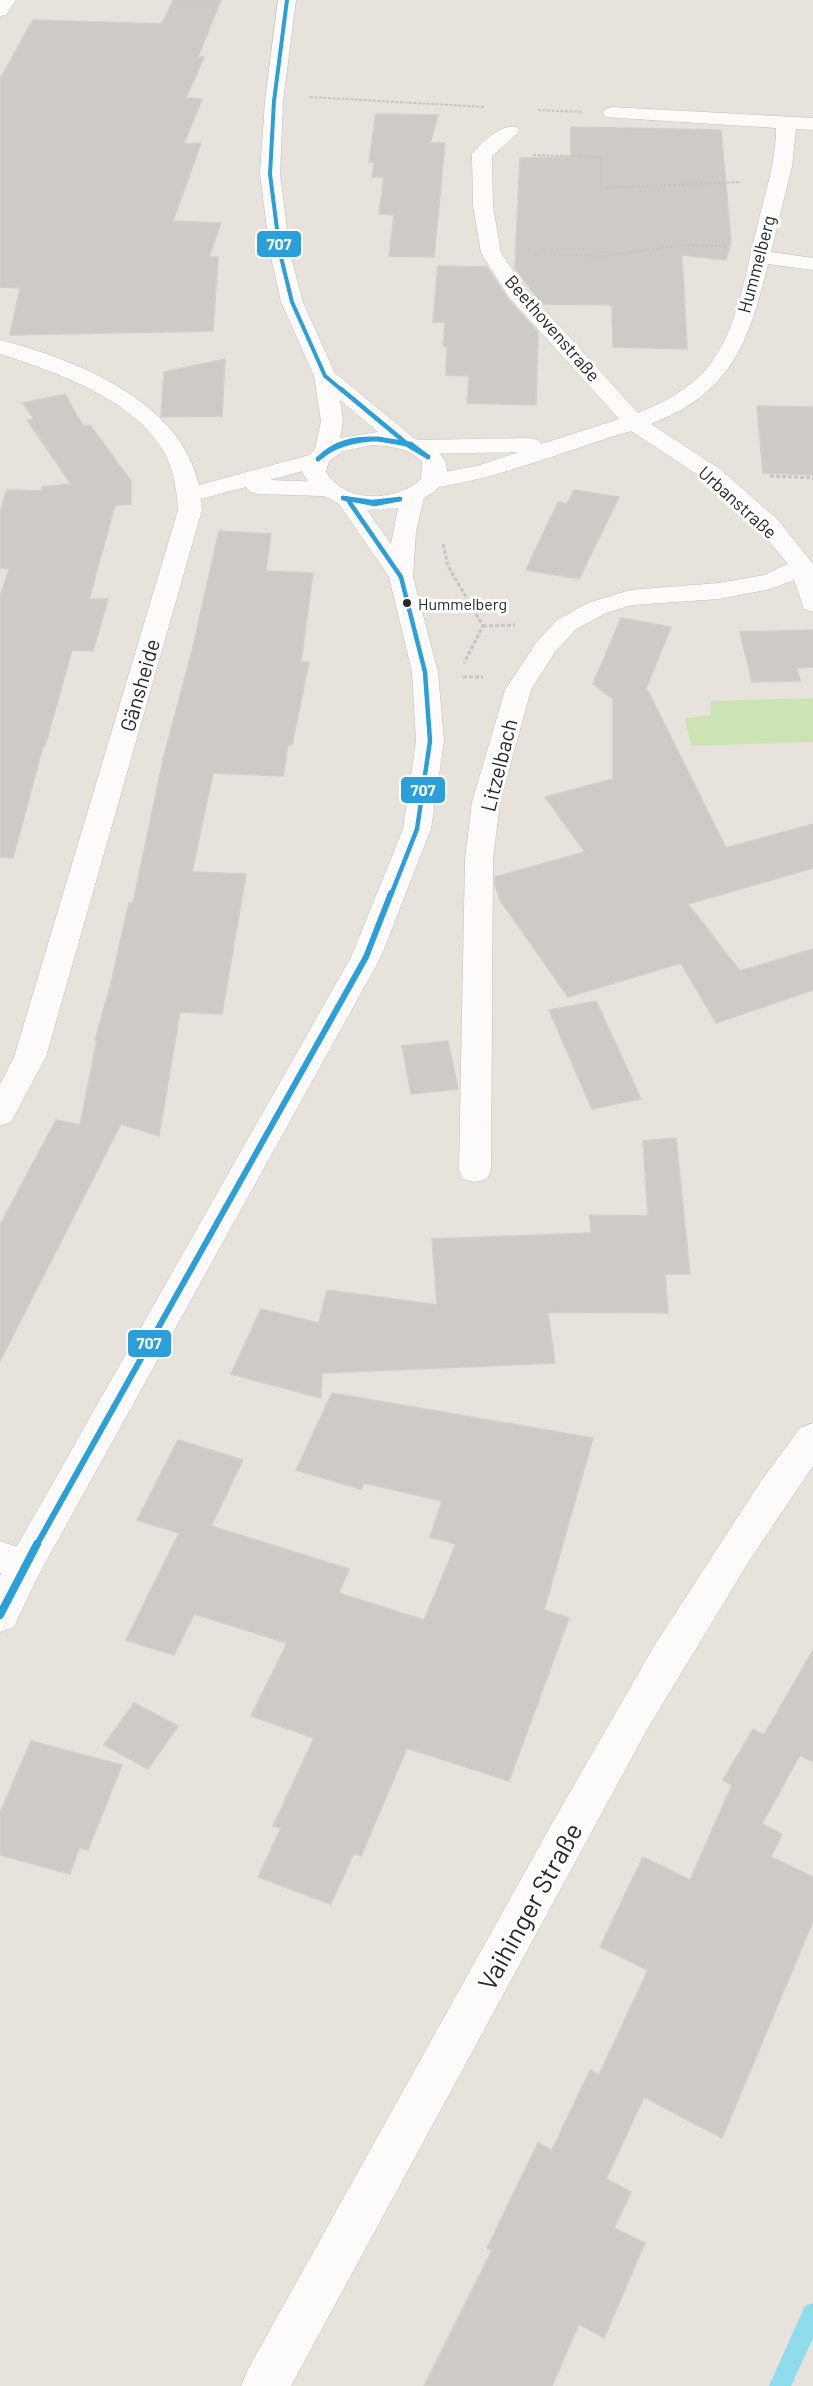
<svg xmlns="http://www.w3.org/2000/svg" width="813" height="2386" font-family="Barlow,sans-serif">
<style>
.green{fill:#cce4b4}
.lines{fill:none;stroke-linecap:round;stroke-linejoin:round}
.stream{fill:#8edcec;fill-rule:evenodd}
.building{fill:#cecac7;stroke:#d3ceca;stroke-width:1.5}
.minor-casing{stroke:#c0bfbf;stroke-width:1}
.tertiary-casing{stroke:#c0bfbf;stroke-width:1}
.path-far1{stroke:#c6c5c5;stroke-width:2;stroke-dasharray:3 1.5;stroke-linecap:butt}
.path{stroke:#c6c5c5;stroke-width:3;stroke-dasharray:4 2;stroke-linecap:butt}
.minor{fill:#fcfbfa;fill-rule:evenodd}
.tertiary{fill:#fcfbfa;fill-rule:evenodd}
.bus-1-far3-casing{stroke:#fff;stroke-width:7}
.bus-1-far2-casing{stroke:#fff;stroke-width:8}
.bus-1-far1-casing{stroke:#fff;stroke-width:10}
.bus-1-casing{stroke:#fff;stroke-width:12}
.bus-1-far3{stroke:#2b9fd9;stroke-width:4}
.bus-1-far2{stroke:#2b9fd9;stroke-width:4.5}
.bus-1-far1{stroke:#2b9fd9;stroke-width:6}
.bus-1{stroke:#2b9fd9;stroke-width:8}
.bus-dot{fill:#282828;stroke:#fff;stroke-width:2}
.labels{text-anchor:middle;dominant-baseline:central;stroke-width:6;stroke-linejoin:round;paint-order:stroke}
.far-bus-label{font-size:16px;fill:#282828;stroke:#fff;text-anchor:start}
.far-street-label{font-size:18px;fill:#282828;stroke:#fff}
.street-label{font-size:21px;fill:#282828;stroke:#fff}
.near-street-label{font-size:26px;fill:#282828;stroke:#fff}
.line-badge{stroke:#fff;stroke-width:2}
.badge-label{font-size:16px;text-anchor:middle;font-weight:bold;fill:#fff}
</style>
<rect width="100%" height="100%" fill="#e8e2dd"/>
<path class="green" d="M813,698V742L691,746L685,718L711,715V701Z"/>
<g class="lines">
<path class="stream" d="M813,2303V2338L791,2386H769L805,2306Z"/>
</g>
<g class="building">
<path d="M173,0H221L198,57H204L186,98L202,99L184,144L201,143L173,221L221,223L209,257H218L213,331L10,335L20,288L0,287V79L33,20L162,24Z"/>
<path d="M376,114L438,115L430,143H445L434,257L389,256L394,215L379,214L384,177H372L374,162H369Z"/>
<path d="M571,127L721,130L731,242L726,260L682,255L687,349L613,347L612,305L542,304L514,267H515L520,158L571,157Z"/>
<path d="M438,266L487,267L507,298L538,332L536,405L467,403L469,376L446,375L447,347L443,346L445,322H433Z"/>
<path d="M225,359L222,416L161,417L164,372Z"/>
<path d="M65,394L83,426L90,425L131,481V504L115,505L89,599H108L93,651L72,650L45,746H43L13,858L0,857V597L9,569L0,568V513L7,490L42,491V487L71,484L27,420L34,419L23,403Z"/>
<path d="M757,406L813,407V475L763,473Z"/>
<path d="M574,490L619,497L579,579L526,570L558,502L567,504Z"/>
<path d="M219,531L271,534L266,571L313,573L301,662H309L292,745H288L283,776L213,773L192,872L246,874L222,1014L180,1012L159,1136L121,1124L0,1361V1225L56,1120L80,1125L97,1040H95L110,987L129,903H133L163,760L193,647Z"/>
<path d="M621,618L671,627L645,691H648L726,848L813,824V868L688,904L740,971L813,949V990L716,1023L681,963L568,997L500,900L495,885V877L585,852L545,797L613,779V699L593,684Z"/>
<path d="M813,630V667L797,668L800,681L752,682L740,632Z"/>
<path d="M596,1001L641,1099L592,1109L549,1010Z"/>
<path d="M448,1041L458,1089L411,1094L402,1046Z"/>
<path d="M676,1138L690,1274H665L668,1313L548,1312L555,1363L322,1373L321,1398L231,1374L261,1309L319,1323L327,1290L437,1305L432,1239L591,1233L590,1215L648,1216L643,1141Z"/>
<path d="M332,1393L593,1438L544,1610L569,1618L509,1781L407,1748L361,1856L354,1853L331,1904L258,1877L281,1828L273,1826L314,1738L251,1716L287,1643L194,1614L174,1655L126,1640L179,1533L137,1520L178,1440L243,1460L211,1526L349,1569L339,1593L424,1620L456,1544L430,1537L442,1501L364,1483L361,1489L296,1470Z"/>
<path d="M813,1650V1762L800,1755L762,1824L782,1834L771,1857L813,1877V1921L722,2138L644,2097L606,2179L631,2192L614,2228L645,2243L604,2338L579,2324L552,2386H424L492,2250L487,2248L538,2143L552,2150L590,2070L599,2075L648,1970L600,1947L643,1857L690,1880L732,1785L723,1780L753,1729L764,1735Z"/>
<path d="M134,1703L178,1726L148,1769L104,1745Z"/>
<path d="M31,1741L122,1765L88,1850L79,1848L70,1874L0,1855V1813Z"/>
</g>
<g class="lines">
<g class="minor-casing">
<g id="minor">
<path d="M0,0H16L6,15L0,16Z"/>
<path d="M612,107L813,118V130L796,129L792,166L771,252L813,258V270L768,264C749,342 732,393 651,424L720,469L778,520L813,564V612L804,609L794,580L771,589L719,599L632,605L606,613L575,630L555,652L531,690L500,802L493,859L491,1170L487,1179L475,1182L463,1179L459,1170L465,859L472,802L505,690L536,643L557,620L588,603L630,590L719,583L764,575L788,564L760,530L704,479L631,431C564,451 501,478 432,488L424,486L420,481L424,476L480,465L518,452L417,454L409,452L405,447L409,442L417,440L530,438L538,440L541,444L619,419L509,297L481,253L473,206L472,154C481,142 502,123 517,127L520,131L492,156L493,206L501,253L525,288L638,413C664,402 688,390 707,368C737,332 745,275 756,231C764,197 776,163 776,128L605,117L603,113L605,109Z"/>
<path d="M0,340C75,359 181,401 199,485L317,453L325,455L329,460L325,465L270,480L323,482L331,484L335,489L331,494L323,496L258,494L250,492L246,487L201,499L202,510L46,1057L11,1122L0,1126V1084L14,1057L178,510C177,492 174,472 166,456C138,400 55,372 0,354Z"/>
<path d="M0,1541L38,1554L44,1565L38,1576L25,1581L0,1573Z"/>
</g>
</g>
<g class="tertiary-casing">
<g id="tertiary">
<path d="M278,0H296L283,101L280,174L290,253L303,302L335,373L414,438L437,450L446,462L447,471L443,481L435,491L424,498L416,531L413,577L438,672L444,741L431,829L381,957L38,1576L14,1627L0,1632V1576L351,957L403,829L416,741L412,672L389,577L339,504L314,491L302,472L306,458L315,449L321,421L314,376L281,302L270,253L260,174L265,101ZM340,400L378,432L340,438L343,421ZM372,445C390,446 410,448 422,462L421,479C395,503 345,503 326,472L329,461L344,451ZM398,508L391,544L367,510Z"/>
<path d="M813,1423V1466L751,1558L648,1728L291,2386H241L248,2369L555,1818L654,1646L761,1481L800,1428Z"/>
</g>
</g>
<g class="path-far1">
<path d="M310,97L485,107"/>
<path d="M538,110L581,112"/>
<path d="M533,155L601,157V188L741,182"/>
<path d="M535,254L603,256L684,245L727,246"/>
</g>
<g class="path">
<path d="M770,476L813,478"/>
<path d="M443,544L448,566L483,626L464,663"/>
<path d="M483,626L515,625"/>
<path d="M463,677H483"/>
</g>
<use href="#minor" class="minor"/>
<use href="#tertiary" class="tertiary"/>
<g class="bus-1-far3-casing">
<path id="bus-1-far3" d="M287,0L274,101L270,174L280,253L292,302L325,376L343,391"/>
</g>
<g class="bus-1-far2-casing">
<g id="bus-1-far2">
<path d="M341,389L406,443"/>
<path d="M378,439L411,444L428,457"/>
<path d="M378,439L406,444L428,457"/>
<path d="M318,459C335,442 354,438 378,439"/>
<path d="M318,459C335,444 355,440 378,439"/>
<path d="M343,498L372,502L400,499"/>
<path d="M343,498L375,504L400,499"/>
<path d="M348,500L401,577L425,672L430,741L417,829L391,895"/>
</g>
</g>
<g class="bus-1-far1-casing">
<path id="bus-1-far1" d="M36,1546L366,957L391,893"/>
</g>
<g class="bus-1-casing">
<path id="bus-1" d="M0,1615L37,1544"/>
</g>
<use href="#bus-1-far3" class="bus-1-far3"/>
<use href="#bus-1-far2" class="bus-1-far2"/>
<use href="#bus-1-far1" class="bus-1-far1"/>
<use href="#bus-1" class="bus-1"/>
</g>
<circle class="bus-dot" cx="407" cy="603" r="5"/>
<g class="labels">
<g class="far-bus-label">
<text x="418" y="603">Hummelberg</text>
</g>
<g class="far-street-label">
<text transform="translate(756 264) rotate(-75)">Hummelberg</text>
<text transform="translate(553 328) rotate(49)">Beethovenstraße</text>
<text transform="translate(738 502) rotate(42)">Urbanstraße</text>
</g>
<g class="street-label">
<text transform="translate(139 685) rotate(-74)">Gänsheide</text>
<text transform="translate(498 765) rotate(-76)">Litzelbach</text>
</g>
<g class="near-street-label">
<text transform="translate(529 1906) rotate(-61)">Vaihinger Straße</text>
</g>
</g>
<g class="line-badge">
<rect x="256" y="230" width="46" height="28" rx="6" fill="#2b9fd9"/>
<rect x="400" y="776" width="46" height="28" rx="6" fill="#2b9fd9"/>
<rect x="127" y="1329" width="45" height="29" rx="6" fill="#2b9fd9"/>
</g>
<g class="badge-label">
<text x="279" y="250">707</text>
<text x="423" y="796">707</text>
<text x="149" y="1349">707</text>
</g>
</svg>
